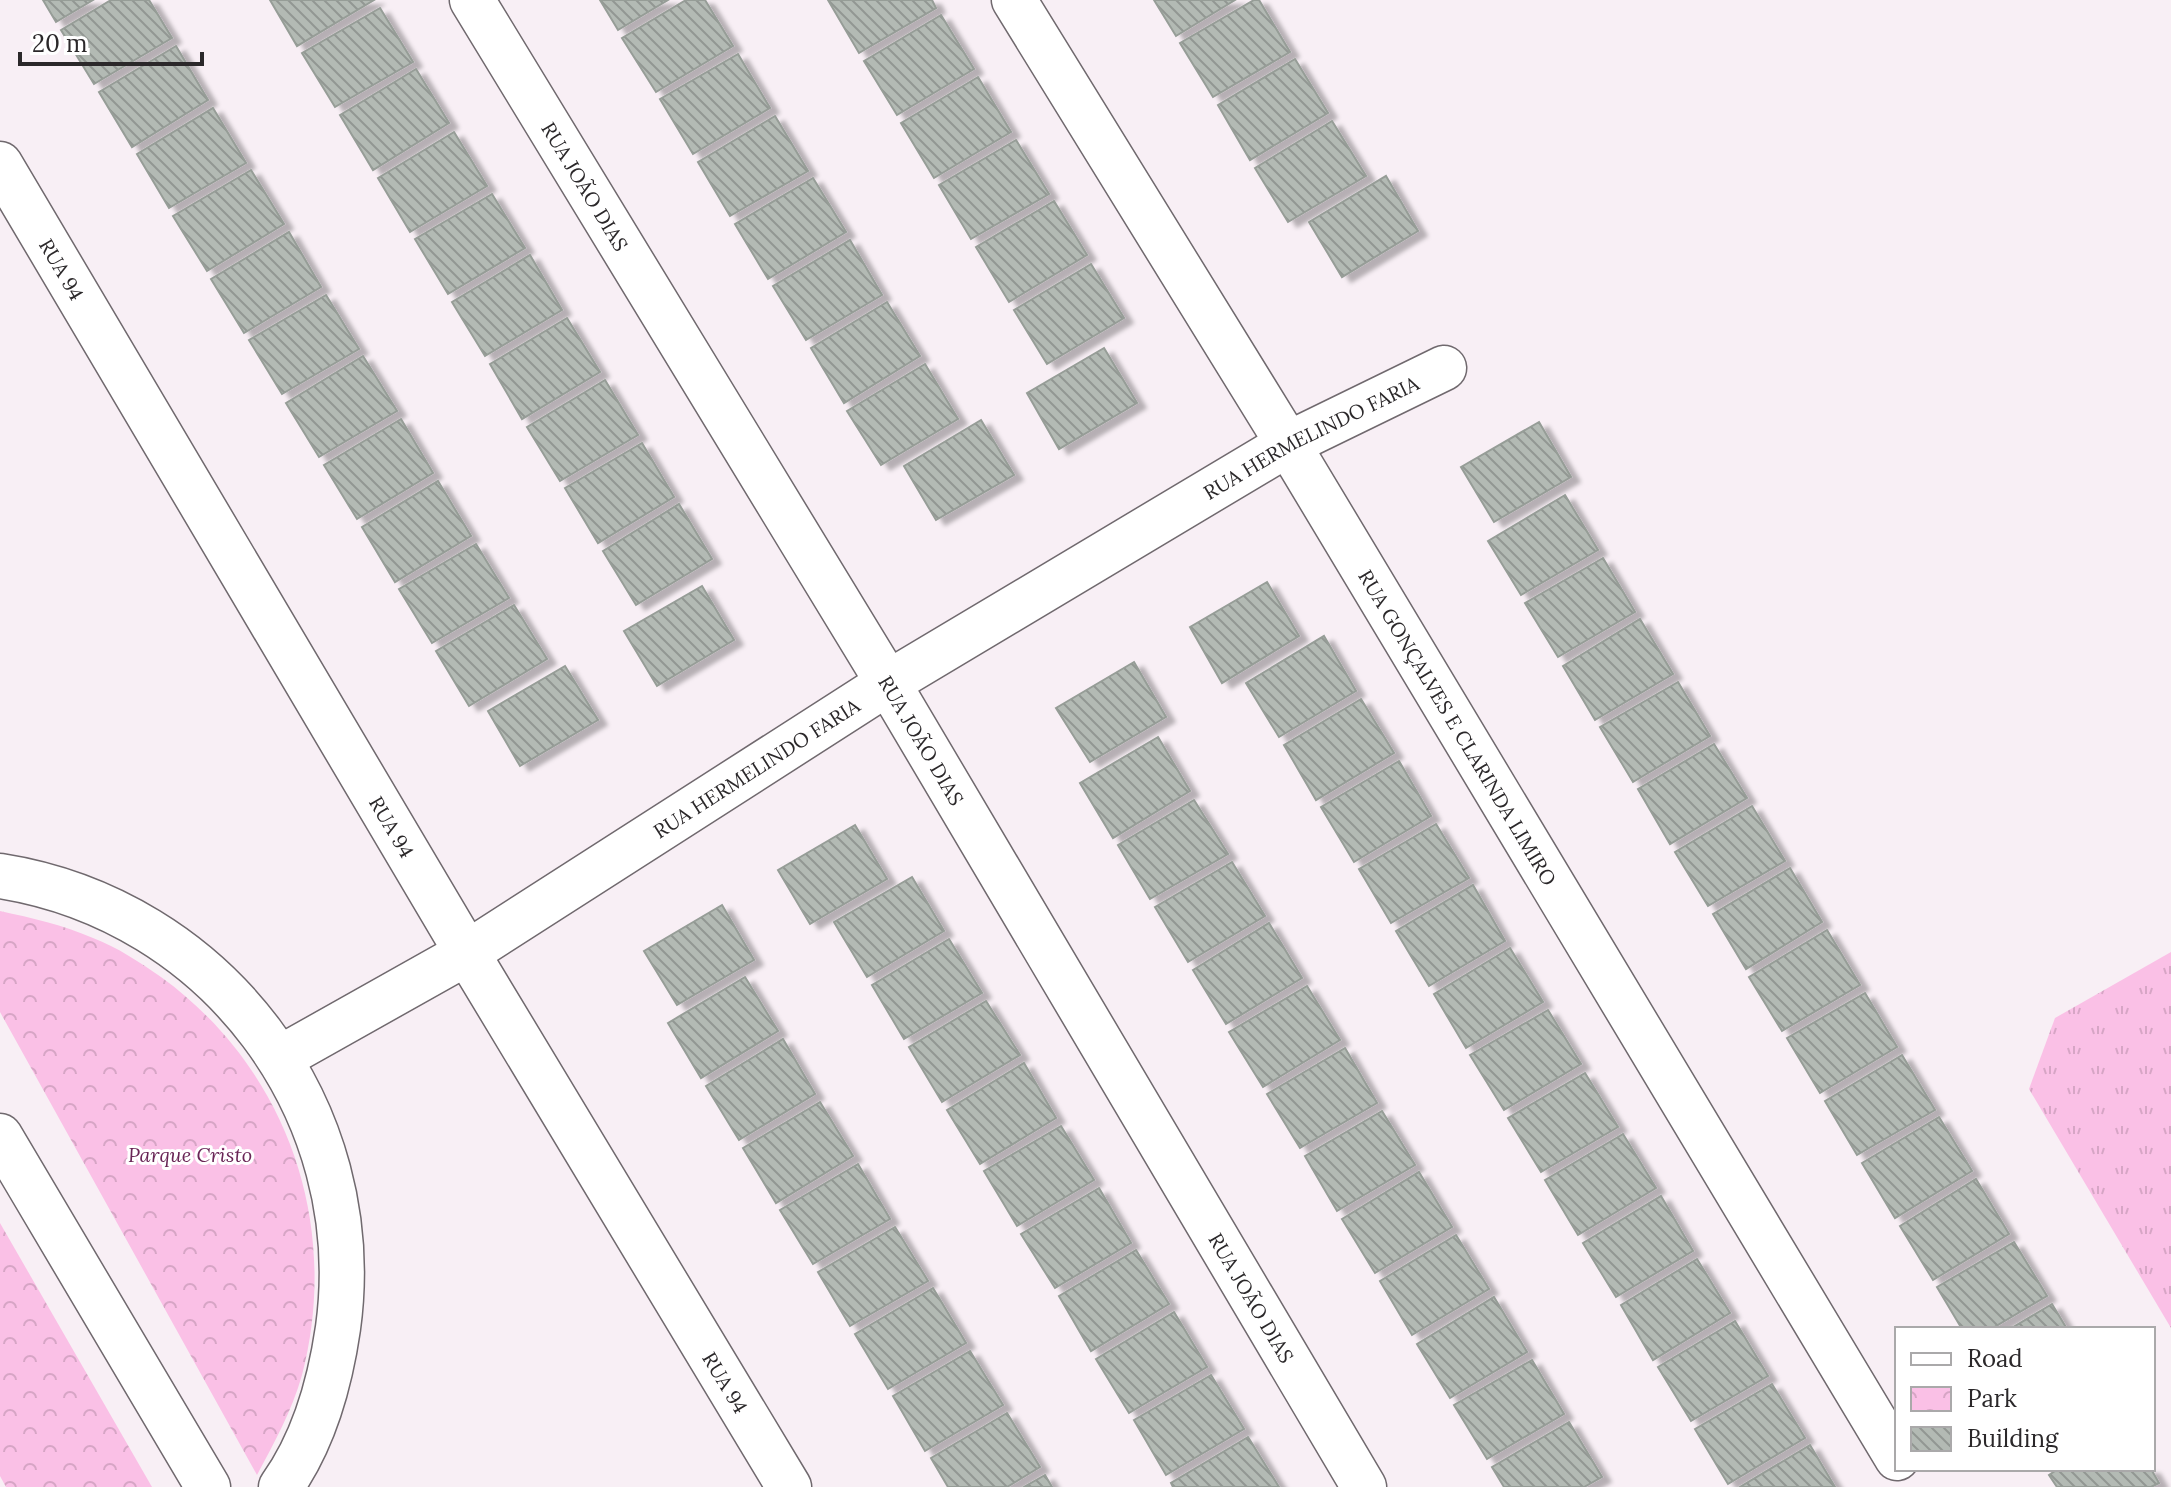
<svg xmlns="http://www.w3.org/2000/svg" width="2171" height="1487" font-family="Lora,serif">
<style>
.grass{fill:url(#grass-tufts)}
.park{fill:url(#park-crowns)}
.building{fill:url(#building-back-hatch);stroke:#969d97;stroke-width:2;filter:url(#shadow)}
.lines{fill:none;stroke-linecap:round;stroke-linejoin:round}
.minor-casing{stroke:#70696e;stroke-width:47}
.tertiary-casing{stroke:#70696e;stroke-width:47}
.minor{stroke:#fff;stroke-width:44}
.tertiary{stroke:#fff;stroke-width:44}
.labels{text-anchor:middle;dominant-baseline:central;stroke-width:6;stroke-linejoin:round;paint-order:stroke}
.street-label{font-size:20px;fill:#2b282a;stroke:#fff}
.park-label{font-size:20px;font-style:italic;fill:#692556;stroke:#fff}
</style>
<defs>
<pattern id="grass-tufts" width="24" height="20" patternUnits="userSpaceOnUse" patternTransform="scale(2)"><rect width="24" height="20" fill="#fac0e6"/><path d="M3 7l-1-3M5 7V3M7 7l1-3M15 17l-1-3M17 17v-4M19 17l1-3" fill="none" stroke="#d6a5c5"/></pattern>
<pattern id="park-crowns" width="20" height="18" patternUnits="userSpaceOnUse" patternTransform="scale(2)"><rect width="20" height="18" fill="#fac0e6"/><path d="M2 6a3 3 0 1 1 6 0M12 15a3 3 0 1 1 6 0" fill="none" stroke="#d6a5c5"/></pattern>
<pattern id="building-back-hatch" width="6" height="6" patternUnits="userSpaceOnUse" patternTransform="scale(2)"><rect width="6" height="6" fill="#b3bab4"/><path d="M-1 5l2 2M0 0l6 6M5-1l2 2" fill="none" stroke="#929793"/></pattern>
<filter id="shadow"><feDropShadow dx="9" dy="5" stdDeviation="2" flood-color="#0004"/></filter>
</defs>
<rect width="100%" height="100%" fill="#f8eff5"/>
<path class="grass" d="M2171,952V1328L2029,1089L2055,1018Z"/>
<g class="park">
<path d="M0,911C32,918 63,925 93,938C117,947 141,963 161,977C288,1069 341,1225 302,1375C292,1411 274,1443 257,1475L0,1012Z"/>
<path d="M0,1223L152,1487H6L0,1476Z"/>
</g>
<g class="building">
<path d="M43,0H93L56,22Z"/>
<path d="M111,0H149L172,38L94,84L61,30Z"/>
<path d="M270,0H374L297,46Z"/>
<path d="M600,0H668L618,30Z"/>
<path d="M686,0H705L733,46L656,92L622,38Z"/>
<path d="M828,0H932L936,8L859,53Z"/>
<path d="M1154,0H1235L1176,36Z"/>
<path d="M1254,0H1259L1290,52L1213,97L1180,43Z"/>
<path d="M380,8L413,62L335,107L302,53Z"/>
<path d="M941,15L974,69L897,115L864,61Z"/>
<path d="M176,46L208,100L132,147L99,92Z"/>
<path d="M738,54L770,108L693,154L660,99Z"/>
<path d="M1295,59L1328,113L1250,160L1218,105Z"/>
<path d="M416,69L449,123L373,170L340,115Z"/>
<path d="M978,77L1011,132L934,178L901,123Z"/>
<path d="M213,108L246,163L169,208L137,154Z"/>
<path d="M775,116L808,171L730,216L698,162Z"/>
<path d="M1332,121L1366,176L1288,222L1255,168Z"/>
<path d="M454,132L487,186L410,232L378,178Z"/>
<path d="M1016,140L1049,194L971,239L939,185Z"/>
<path d="M251,170L284,224L207,271L173,216Z"/>
<path d="M1386,176L1418,231L1342,277L1309,222Z"/>
<path d="M813,178L846,232L768,279L735,224Z"/>
<path d="M492,194L525,248L448,294L415,239Z"/>
<path d="M1054,201L1087,255L1009,302L976,247Z"/>
<path d="M289,232L321,287L244,333L211,279Z"/>
<path d="M850,240L882,295L806,340L773,286Z"/>
<path d="M530,255L562,310L485,356L452,302Z"/>
<path d="M1091,264L1124,318L1047,364L1014,310Z"/>
<path d="M326,295L359,349L282,394L249,340Z"/>
<path d="M887,302L920,356L844,403L811,348Z"/>
<path d="M567,318L600,372L522,419L490,364Z"/>
<path d="M1104,348L1137,403L1059,449L1027,393Z"/>
<path d="M363,356L397,411L319,457L286,403Z"/>
<path d="M925,364L958,419L881,465L847,411Z"/>
<path d="M605,380L638,435L560,481L527,427Z"/>
<path d="M401,419L433,473L357,519L324,465Z"/>
<path d="M981,420L1014,475L936,520L904,466Z"/>
<path d="M1539,422L1571,477L1494,522L1461,467Z"/>
<path d="M642,443L674,497L598,543L565,488Z"/>
<path d="M438,481L471,536L395,582L362,527Z"/>
<path d="M1565,495L1598,550L1521,595L1488,541Z"/>
<path d="M679,504L712,559L636,605L603,551Z"/>
<path d="M476,544L509,598L432,643L399,589Z"/>
<path d="M1603,558L1635,612L1558,657L1525,603Z"/>
<path d="M1267,582L1299,636L1222,683L1190,627Z"/>
<path d="M702,586L734,640L657,686L624,631Z"/>
<path d="M514,605L547,659L469,706L436,651Z"/>
<path d="M1640,619L1673,674L1595,720L1563,666Z"/>
<path d="M1324,636L1356,691L1279,737L1246,683Z"/>
<path d="M1134,662L1166,717L1090,762L1056,708Z"/>
<path d="M565,666L598,720L520,766L488,711Z"/>
<path d="M1678,682L1710,736L1633,782L1600,727Z"/>
<path d="M1361,699L1394,753L1316,800L1284,745Z"/>
<path d="M1158,737L1190,791L1113,838L1080,783Z"/>
<path d="M1714,744L1747,798L1670,844L1638,789Z"/>
<path d="M1399,761L1431,816L1354,862L1321,807Z"/>
<path d="M1194,800L1228,854L1150,899L1118,845Z"/>
<path d="M1752,806L1785,861L1708,906L1675,852Z"/>
<path d="M1436,824L1469,878L1391,923L1359,869Z"/>
<path d="M855,825L887,879L810,924L778,870Z"/>
<path d="M1232,862L1265,916L1188,962L1155,907Z"/>
<path d="M1790,868L1822,922L1746,969L1713,914Z"/>
<path d="M912,877L944,931L867,977L834,922Z"/>
<path d="M1473,885L1505,941L1429,986L1396,931Z"/>
<path d="M722,905L754,960L677,1005L644,951Z"/>
<path d="M1269,923L1302,978L1226,1024L1193,970Z"/>
<path d="M1827,930L1860,985L1782,1031L1749,977Z"/>
<path d="M949,939L982,993L904,1039L872,985Z"/>
<path d="M1510,948L1543,1002L1466,1048L1434,994Z"/>
<path d="M745,977L778,1031L701,1078L668,1023Z"/>
<path d="M1307,986L1340,1040L1263,1087L1229,1032Z"/>
<path d="M1865,993L1897,1047L1820,1093L1787,1038Z"/>
<path d="M986,1001L1020,1055L942,1102L909,1047Z"/>
<path d="M1548,1010L1581,1064L1504,1110L1470,1055Z"/>
<path d="M783,1039L815,1094L739,1140L706,1086Z"/>
<path d="M1345,1048L1377,1103L1300,1148L1267,1094Z"/>
<path d="M1902,1055L1935,1110L1857,1155L1825,1101Z"/>
<path d="M1024,1063L1056,1118L980,1164L947,1110Z"/>
<path d="M1585,1073L1618,1127L1541,1172L1508,1118Z"/>
<path d="M820,1102L853,1156L776,1203L743,1148Z"/>
<path d="M1382,1111L1415,1165L1337,1211L1305,1156Z"/>
<path d="M1939,1117L1972,1171L1895,1218L1862,1163Z"/>
<path d="M1061,1126L1094,1180L1017,1226L984,1171Z"/>
<path d="M1623,1134L1656,1188L1578,1235L1545,1180Z"/>
<path d="M858,1164L890,1219L813,1264L780,1210Z"/>
<path d="M1419,1172L1452,1227L1375,1273L1342,1219Z"/>
<path d="M1976,1179L2009,1234L1933,1280L1900,1226Z"/>
<path d="M1099,1188L1131,1243L1055,1288L1021,1234Z"/>
<path d="M1661,1196L1693,1251L1616,1297L1583,1243Z"/>
<path d="M895,1227L928,1281L850,1326L818,1272Z"/>
<path d="M1456,1235L1489,1289L1412,1335L1380,1281Z"/>
<path d="M2014,1242L2047,1296L1991,1329H1962L1937,1287Z"/>
<path d="M1136,1250L1169,1304L1091,1351L1059,1296Z"/>
<path d="M1697,1259L1730,1313L1653,1360L1621,1305Z"/>
<path d="M933,1288L966,1343L888,1389L855,1334Z"/>
<path d="M1494,1297L1527,1352L1450,1398L1417,1344Z"/>
<path d="M2052,1304L2067,1329H2010Z"/>
<path d="M1174,1312L1207,1367L1129,1413L1096,1359Z"/>
<path d="M1735,1321L1768,1376L1691,1421L1658,1367Z"/>
<path d="M970,1351L1003,1405L925,1451L893,1396Z"/>
<path d="M1532,1360L1564,1414L1487,1459L1454,1405Z"/>
<path d="M1211,1375L1244,1429L1166,1475L1134,1420Z"/>
<path d="M1772,1384L1805,1438L1728,1484L1695,1429Z"/>
<path d="M1007,1413L1040,1467L1007,1487H948L931,1458Z"/>
<path d="M1569,1422L1602,1477L1584,1487H1504L1492,1467Z"/>
<path d="M1248,1437L1279,1487H1173L1171,1483Z"/>
<path d="M1810,1445L1835,1487H1740Z"/>
<path d="M2058,1469H2151L2159,1483L2151,1487H2057L2049,1475Z"/>
<path d="M1045,1475L1052,1487H1024Z"/>
</g>
<g class="lines">
<g class="minor-casing">
<g id="minor">
<path id="s1" d="M472,0L888,683L1364,1487"/>
<path id="s2" d="M1014,0L1288,444L1897,1458"/>
<path id="s3" d="M0,164L467,953L789,1487"/>
<path id="s4" d="M280,1058L467,953L888,683L1288,444L1444,368"/>
</g>
</g>
<g class="tertiary-casing">
<g id="tertiary">
<path d="M0,876C216,910 368,1110 338,1328C330,1383 314,1441 281,1487"/>
<path d="M0,1136L208,1487"/>
</g>
</g>
<use href="#minor" class="minor"/>
<use href="#tertiary" class="tertiary"/>
</g>
<g class="labels">
<g class="street-label">
<text stroke="none"><textPath href="#s1" startOffset="218">RUA JOÃO DIAS</textPath></text>
<text stroke="none"><textPath href="#s3" startOffset="122">RUA 94</textPath></text>
<text stroke="none"><textPath href="#s4" startOffset="1204">RUA HERMELINDO FARIA</textPath></text>
<text stroke="none"><textPath href="#s2" startOffset="852">RUA GONÇALVES E CLARINDA LIMIRO</textPath></text>
<text stroke="none"><textPath href="#s1" startOffset="866">RUA JOÃO DIAS</textPath></text>
<text stroke="none"><textPath href="#s4" startOffset="558">RUA HERMELINDO FARIA</textPath></text>
<text stroke="none"><textPath href="#s3" startOffset="770">RUA 94</textPath></text>
<text stroke="none"><textPath href="#s1" startOffset="1514">RUA JOÃO DIAS</textPath></text>
<text stroke="none"><textPath href="#s3" startOffset="1418">RUA 94</textPath></text>
</g>
<g class="park-label">
<text x="190" y="1154">Parque Cristo</text>
</g>
</g>
<rect x="1895" y="1327" width="260" height="144" fill="#ffffff" stroke="#aaa9aa" stroke-width="2"/>
<rect x="1911" y="1353" width="40" height="12" fill="#ffffff" stroke="#aaa9aa" stroke-width="2"/>
<text x="1967" y="1367" font-size="24" fill="#2b282a">Road</text>
<rect x="1911" y="1387" width="40" height="24" fill="url(#park-crowns)" stroke="#aaa9aa" stroke-width="2"/>
<text x="1967" y="1407" font-size="24" fill="#2b282a">Park</text>
<rect x="1911" y="1427" width="40" height="24" fill="url(#building-back-hatch)" stroke="#aaa9aa" stroke-width="2"/>
<text x="1967" y="1447" font-size="24" fill="#2b282a">Building</text>
<path d="M20 52v12h182v-12" fill="none" stroke="#2b282a" stroke-width="4"/>
<text x="32" y="52" font-size="24" fill="#2b282a" stroke="#ffffff" stroke-width="6" paint-order="stroke">20 m</text>
</svg>
